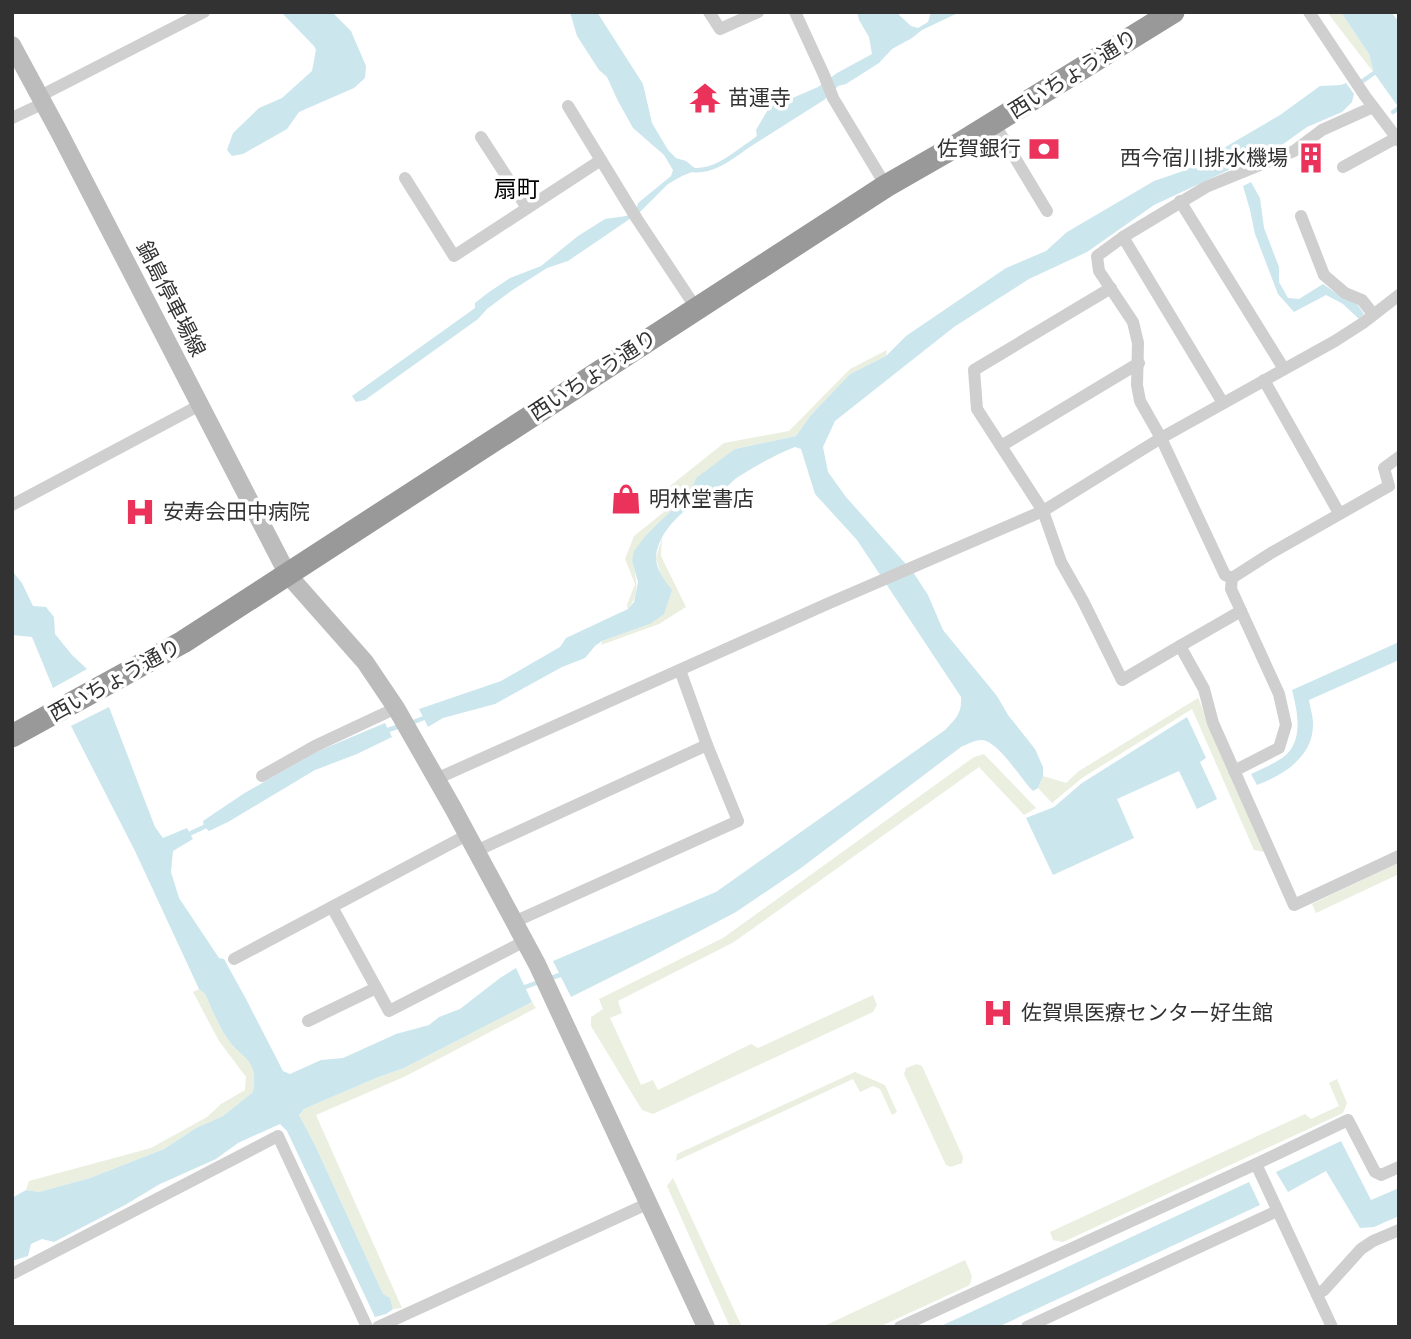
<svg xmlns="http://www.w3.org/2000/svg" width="1411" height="1339" font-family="'DejaVu Sans','Noto Sans JP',sans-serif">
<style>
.green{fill:#eaefe0}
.water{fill:#cce6ee}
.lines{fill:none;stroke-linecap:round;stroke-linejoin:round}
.stream{stroke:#cce6ee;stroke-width:4.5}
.street{stroke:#cfcfcf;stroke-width:12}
.secondary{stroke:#bcbcbc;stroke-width:18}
.highway{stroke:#999;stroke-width:23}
.labels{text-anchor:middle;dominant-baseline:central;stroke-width:7;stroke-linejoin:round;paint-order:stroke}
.street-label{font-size:21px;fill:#323232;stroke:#fff}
.poi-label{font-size:21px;fill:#323232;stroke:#fff;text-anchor:start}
.neighbourhood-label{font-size:23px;fill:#000;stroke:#fff}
</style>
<rect width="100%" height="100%" fill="#fff"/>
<g class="green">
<path d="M1327,12H1341L1369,54L1374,73Z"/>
<path d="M887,350L886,356L850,374L810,416L796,436L735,449L693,486L677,505L647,534L632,561C637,579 640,594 628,609L627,605L635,584L625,559L634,536L674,504L665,490L724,443L789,431L850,369Z"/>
<path d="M662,538L661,556L686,607L659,624L601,645L602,641L650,624L662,579L656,558Z"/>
<path d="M1198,698L1265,852L1254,850L1192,709L1082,778L1052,803L1038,788L1043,776L1066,783L1079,771Z"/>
<path d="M984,754L1036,808L1024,815L979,767L734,942L618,1001L622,1013L610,1018L641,1085L653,1080L658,1090L751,1044L758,1048L873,995L877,1005L873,1012L653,1114L642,1110L591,1026V1017L603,1009L599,999L723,938L974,757Z"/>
<path d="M1398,863L1399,877L1397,875L1316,913L1312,904Z"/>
<path d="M199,989L205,994C211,1007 217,1022 225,1035C240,1060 259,1056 253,1092L223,1116L196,1128L164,1149L90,1178L39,1192L26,1190L29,1181L151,1148L207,1117L221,1104L245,1090L246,1077L219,1041L193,992Z"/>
<path d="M532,1002L536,1008L406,1076L316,1115L402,1308L393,1309L390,1298L383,1294L315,1145L299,1115L304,1109L376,1078L404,1068Z"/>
<path d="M917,1064L922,1066L963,1157L962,1163L951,1167L946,1165L904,1074L906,1068Z"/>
<path d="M855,1072L885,1085L897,1112L892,1115L880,1089L873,1086L860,1092L853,1079L676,1161L677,1154Z"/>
<path d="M1337,1079L1347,1103L1343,1113L1063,1242L1053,1240L1050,1232L1305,1114L1311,1119L1339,1106L1329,1083Z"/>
<path d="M673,1178L742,1327H730L667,1186Z"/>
<path d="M965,1260L972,1276L970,1285L879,1327H822Z"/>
</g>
<g class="water">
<path d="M281,12H332L351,31L366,66L365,78L354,88L299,112L287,129L243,154L232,156L227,150L233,133L259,108L282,98L312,71L316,50L314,46Z"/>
<path d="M570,12H597L643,84L652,123L668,150L676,158L686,161L697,170L682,176L668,184L640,212L568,261L547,268L511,291L487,309L478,319L365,400L356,402L352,396L475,308V303L489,292L510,278L541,266L578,236L605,219L626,216L636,209L638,203L671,176L673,170L664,155L633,128L618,101L607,77L599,70L577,36Z"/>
<path d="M857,12H896L911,26L918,28L928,22L931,12H960L922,30L912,38L892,49L879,63L846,84L838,86L824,100L745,150L741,148L757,136L756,130L770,106L788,100L818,87L837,73L872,54L869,37L859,20Z"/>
<path d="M1341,12H1391L1399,22V108L1374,73L1369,54Z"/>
<path d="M1346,83L1354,94L1352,102L1342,112L1307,127L1282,145L1154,205L1087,252L1029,279L954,327L835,421L823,447L828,472L846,497L913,572L928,595L943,630L997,696L1008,715L1035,749L1043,767V776L1038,788L1033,791L1029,787C1019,775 997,741 982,740C974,740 968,744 961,747L801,868L736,912L647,959L571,997L553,961L716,892L945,730C956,718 962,714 961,697L857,540L815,494L801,449L795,447C775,455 757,465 738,477C732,481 728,487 721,491C714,495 705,498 697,502C679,513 658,534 656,557C656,570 665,581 672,590L664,614L650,624L602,641L595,646L585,658L562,667L495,704L443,718L428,727L419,709L501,681L560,647L566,638L628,609L634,602L638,582L632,561L634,551L647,534L677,505L693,486L696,478L735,449L796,436L810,416L850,374L886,356L906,336L1006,268L1046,251L1067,232L1154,181L1186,170L1280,115L1320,86L1341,85Z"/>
<path d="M1251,182L1260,198L1264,228L1279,267V282L1288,298L1299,299L1323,284L1340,296L1357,304L1364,314L1359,319L1343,304L1326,295L1294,312L1278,294L1255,234L1250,210L1243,186Z"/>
<path d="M12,571L22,583L33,606L46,607L54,617L55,634L72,655L87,669L53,688L32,637L12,635Z"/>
<path d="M1399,642V660L1309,700C1310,708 1313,715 1313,723C1314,756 1284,775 1257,785L1251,774C1262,769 1276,763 1286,755C1304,738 1297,710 1292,690Z"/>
<path d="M109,707L155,827L163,838L187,828L193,839L173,851L171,872L179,898L219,958L224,959L246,999L283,1071L290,1074L321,1060L343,1058L396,1034L429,1025L439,1017L460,1009L500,978L516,968L532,1002L404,1068L376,1078L304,1109L299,1115L315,1145L383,1294L390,1298L393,1309L386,1314L375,1317L287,1131L280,1124L238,1143L216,1159L160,1184L125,1205L54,1242L42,1239L31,1244L28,1256L12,1261V1198L26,1190L39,1192L90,1178L164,1149L196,1128L223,1116L253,1092C259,1056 240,1060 225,1035C217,1022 211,1007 205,994L199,989L135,851L71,726Z"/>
<path d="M1187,717L1206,758L1200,762L1217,799L1197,809L1179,771L1117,799L1134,838L1053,875L1026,818L1054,807L1082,783Z"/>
<path d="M385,723L392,737L357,754L315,770L228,822L209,831L204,827L203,821L243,794L316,752Z"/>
<path d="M1341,1141L1371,1200L1399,1188V1216L1374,1227L1360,1228L1326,1171L1288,1192L1276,1172Z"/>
<path d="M1249,1182L1260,1205L998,1327H939Z"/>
</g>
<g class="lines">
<g class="stream">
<path d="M1360,83L1374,73L1380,72"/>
<path d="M1393,112L1399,108"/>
<path d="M693,170C713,172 732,157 747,146"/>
<path d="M411,723L424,718"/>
<path d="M388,730L400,726"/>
<path d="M191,833L204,827"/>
<path d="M548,979L560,975"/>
<path d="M525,987L539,982"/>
</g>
<g class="street">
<path d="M709,12L720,29L758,12"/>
<path d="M795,12L824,75L833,98L886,186"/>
<path d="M1309,12L1365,96L1399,141"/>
<path d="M40,96L204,12"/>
<path d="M568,106L637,219L696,308"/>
<path d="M12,118L44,103"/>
<path d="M994,123L1047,211"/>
<path d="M481,137L527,208"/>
<path d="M1343,167L1396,138"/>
<path d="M405,178L454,256L601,160"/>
<path d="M1180,201L1284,369"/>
<path d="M1301,216L1324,275L1345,293L1362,300L1373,314"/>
<path d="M1123,237L1223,403"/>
<path d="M1111,288L974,370L977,409L1043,511L1061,562L1083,601L1122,680L1180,646L1204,689L1213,723L1294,905L1399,856"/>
<path d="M1264,380L1339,513"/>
<path d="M1001,446L1139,363"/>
<path d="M12,505L200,405"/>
<path d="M1232,578L1225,575L1161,438L1140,401L1137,385L1138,343L1133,322L1099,271L1097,256L1123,237L1206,187L1294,151L1322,130L1373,107"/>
<path d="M1180,646L1241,611"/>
<path d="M1234,771L1279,748L1286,725L1279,694L1231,589L1232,578L1271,553L1389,486L1384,468L1399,457"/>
<path d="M262,776L315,746L396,708"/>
<path d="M436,779L827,604L1043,511L1161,438L1335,341L1363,323L1399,295"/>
<path d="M476,851L707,745"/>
<path d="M332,907L389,1011L525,941"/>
<path d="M514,922L738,821L707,745L680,670"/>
<path d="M234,959L467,835"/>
<path d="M308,1021L376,988"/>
<path d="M1256,1164L1332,1327"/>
<path d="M12,1274L278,1136L367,1327"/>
<path d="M1317,1294L1324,1290L1361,1249L1373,1241L1399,1230"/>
<path d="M378,1327L649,1203"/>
<path d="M900,1327L1256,1164L1348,1120L1375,1172L1381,1175L1399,1167"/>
<path d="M1027,1327L1277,1211"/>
</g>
<path class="secondary" d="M12,45L59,132L288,575L365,662L396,708L453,808L537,964L706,1327"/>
<path class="highway" d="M12,736L183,642L886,186L961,143L1173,12"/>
</g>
<defs>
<g id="temple-bare" transform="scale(2.415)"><path d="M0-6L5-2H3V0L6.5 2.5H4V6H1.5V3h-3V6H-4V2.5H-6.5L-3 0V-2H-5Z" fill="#eb325b" stroke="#fff" stroke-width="2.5" paint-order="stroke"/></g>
<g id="bank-bare" transform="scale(2.415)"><path d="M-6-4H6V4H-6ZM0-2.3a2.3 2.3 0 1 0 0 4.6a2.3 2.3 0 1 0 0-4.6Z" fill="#eb325b" stroke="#fff" stroke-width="2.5" paint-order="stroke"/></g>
<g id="building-bare" transform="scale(2.415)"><path d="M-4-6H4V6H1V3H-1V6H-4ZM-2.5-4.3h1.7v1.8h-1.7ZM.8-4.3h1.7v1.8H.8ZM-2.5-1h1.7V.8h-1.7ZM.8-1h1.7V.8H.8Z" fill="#eb325b" stroke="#fff" stroke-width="2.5" paint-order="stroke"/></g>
<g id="shop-bare" transform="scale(2.415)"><path d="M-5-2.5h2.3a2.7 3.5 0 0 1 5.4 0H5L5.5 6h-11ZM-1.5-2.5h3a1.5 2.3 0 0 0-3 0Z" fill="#eb325b" stroke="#fff" stroke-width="2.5" paint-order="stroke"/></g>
<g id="hospital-bare" transform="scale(2.415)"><path d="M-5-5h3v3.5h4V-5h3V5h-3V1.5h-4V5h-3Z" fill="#eb325b" stroke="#fff" stroke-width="2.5" paint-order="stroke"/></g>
</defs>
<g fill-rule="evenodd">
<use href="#temple-bare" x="705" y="98"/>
<use href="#bank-bare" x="1044" y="149"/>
<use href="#building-bare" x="1311" y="158"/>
<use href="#shop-bare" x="626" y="499"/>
<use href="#hospital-bare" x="140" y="512"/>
<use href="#hospital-bare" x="998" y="1013"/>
</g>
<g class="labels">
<g class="street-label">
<text transform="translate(1073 74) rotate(-32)">西いちょう通り</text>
<text transform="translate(171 299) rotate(63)">鍋島停車場線</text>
<text transform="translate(593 375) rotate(-33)">西いちょう通り</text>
<text transform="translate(115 680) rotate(-29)">西いちょう通り</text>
</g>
<g class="poi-label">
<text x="728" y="98">苗運寺</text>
<text x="1021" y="149" text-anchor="end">佐賀銀行</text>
<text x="1288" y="158" text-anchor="end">西今宿川排水機場</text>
<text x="649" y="499">明林堂書店</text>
<text x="163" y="512">安寿会田中病院</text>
<text x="1021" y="1013">佐賀県医療センター好生館</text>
</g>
<g class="neighbourhood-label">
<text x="517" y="189">扇町</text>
</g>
</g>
<rect width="1411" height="1339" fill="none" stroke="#323232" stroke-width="28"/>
</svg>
